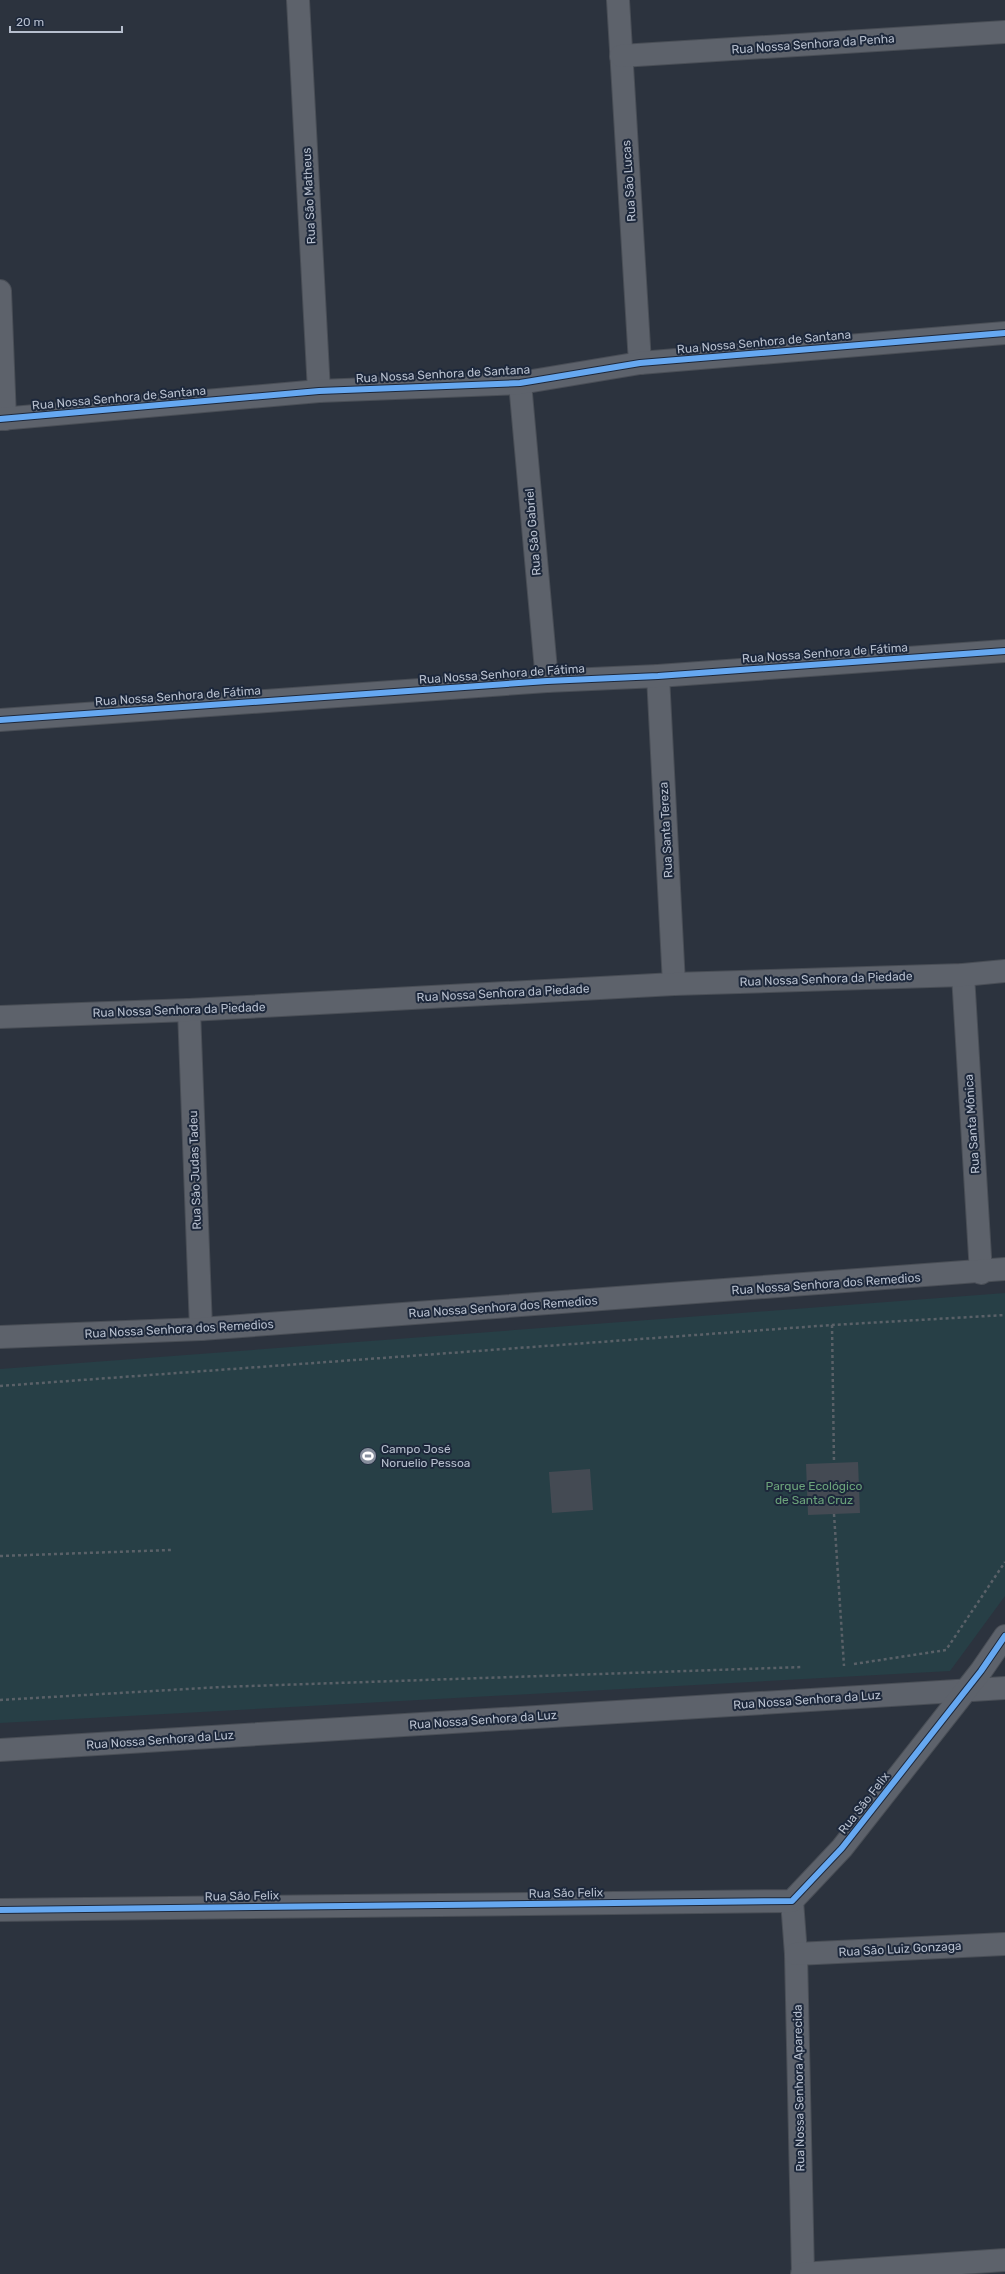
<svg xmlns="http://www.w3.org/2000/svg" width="1005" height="2274" font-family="Rubik,sans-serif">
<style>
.green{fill:#273f46}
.building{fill:#444a53}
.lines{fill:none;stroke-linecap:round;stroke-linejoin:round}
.minor-casing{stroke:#494e56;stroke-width:24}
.path{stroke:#5a6168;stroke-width:2.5;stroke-dasharray:3 3;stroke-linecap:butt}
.minor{stroke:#5d626b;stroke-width:22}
.cycleway-casing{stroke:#1d283b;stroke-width:8}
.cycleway{stroke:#66a8f1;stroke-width:6}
.labels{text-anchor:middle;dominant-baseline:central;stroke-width:4;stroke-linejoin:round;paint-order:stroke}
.street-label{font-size:12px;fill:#b7bfce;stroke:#1d283b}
.poi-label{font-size:12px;fill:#b7bfce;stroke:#1d283b;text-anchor:start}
.park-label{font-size:12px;fill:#6ba27a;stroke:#1d283b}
</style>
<rect width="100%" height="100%" fill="#2c333e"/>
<path class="green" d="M1005,1293V1596L950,1671L0,1723V1369Z"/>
<g class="building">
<path d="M858,1462L860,1513L808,1515L806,1464Z"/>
<path d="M590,1469L593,1510L552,1513L549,1472Z"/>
</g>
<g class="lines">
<g class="minor-casing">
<g id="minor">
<path d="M298,0L319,391"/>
<path d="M618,0L640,363"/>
<path d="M621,56L1005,32"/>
<path d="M0,291L5,419"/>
<path d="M520,383L547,681"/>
<path d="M0,419L319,391L520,383L640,363L1005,333"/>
<path d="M658,676L674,984"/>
<path d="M0,720L547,681L658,676L1005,651"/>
<path d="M963,975L981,1273"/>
<path d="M189,1010L201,1329"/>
<path d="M0,1017L189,1010L674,984L963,975L1005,971"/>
<path d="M0,1337L201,1329L1005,1269"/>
<path d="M0,1750L1005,1688"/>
<path d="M792,1901L796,1954L803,2274"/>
<path d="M0,1910L792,1901L842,1848L981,1671L1005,1636"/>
<path d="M796,1954L1005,1944"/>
<path d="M802,2274L1005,2260"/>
</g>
</g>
<g class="path">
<path d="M832,1325L834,1463"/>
<path d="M0,1386L832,1325L1005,1315"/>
<path d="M834,1514L844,1666"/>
<path d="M0,1556L171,1550"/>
<path d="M854,1664L946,1650L1005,1562"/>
<path d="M0,1700L221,1687L803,1667"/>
</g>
<use href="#minor" class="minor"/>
<g class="cycleway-casing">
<g id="cycleway">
<path d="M0,419L319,391L520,383L640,363L1005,333"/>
<path d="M0,720L547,681L658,676L1005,651"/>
<path d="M0,1910L792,1901L842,1848L981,1671L1005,1636"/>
</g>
</g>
<use href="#cycleway" class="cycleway"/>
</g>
<defs>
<g id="stadium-disc" transform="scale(0.9)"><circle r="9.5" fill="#868e9c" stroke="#1d283b"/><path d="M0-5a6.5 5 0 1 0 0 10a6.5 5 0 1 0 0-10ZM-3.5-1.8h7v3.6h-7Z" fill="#fff"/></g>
</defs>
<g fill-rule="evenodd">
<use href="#stadium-disc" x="368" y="1456"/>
</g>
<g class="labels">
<g class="street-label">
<text transform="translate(813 44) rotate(-4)">Rua Nossa Senhora da Penha</text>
<text transform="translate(629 181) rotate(-94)">Rua São Lucas</text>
<text transform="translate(309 196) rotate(-93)">Rua São Matheus</text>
<text transform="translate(764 342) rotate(-5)">Rua Nossa Senhora de Santana</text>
<text transform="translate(443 374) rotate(-3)">Rua Nossa Senhora de Santana</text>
<text transform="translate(119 398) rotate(-5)">Rua Nossa Senhora de Santana</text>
<text transform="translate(533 532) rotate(-95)">Rua São Gabriel</text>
<text transform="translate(825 653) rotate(-4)">Rua Nossa Senhora de Fátima</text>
<text transform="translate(502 674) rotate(-4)">Rua Nossa Senhora de Fátima</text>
<text transform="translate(178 696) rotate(-4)">Rua Nossa Senhora de Fátima</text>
<text transform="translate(666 830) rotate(-93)">Rua Santa Tereza</text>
<text transform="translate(826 979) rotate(-2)">Rua Nossa Senhora da Piedade</text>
<text transform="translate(503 993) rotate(-3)">Rua Nossa Senhora da Piedade</text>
<text transform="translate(179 1010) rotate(-2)">Rua Nossa Senhora da Piedade</text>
<text transform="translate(972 1124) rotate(-94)">Rua Santa Mônica</text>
<text transform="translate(195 1170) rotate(-92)">Rua São Judas Tadeu</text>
<text transform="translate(826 1284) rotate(-4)">Rua Nossa Senhora dos Remedios</text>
<text transform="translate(503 1307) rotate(-4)">Rua Nossa Senhora dos Remedios</text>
<text transform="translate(179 1329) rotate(-3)">Rua Nossa Senhora dos Remedios</text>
<text transform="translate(807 1700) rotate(-4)">Rua Nossa Senhora da Luz</text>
<text transform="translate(483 1720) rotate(-4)">Rua Nossa Senhora da Luz</text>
<text transform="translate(160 1740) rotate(-4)">Rua Nossa Senhora da Luz</text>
<text transform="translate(864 1803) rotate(-52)">Rua São Felix</text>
<text transform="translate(566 1893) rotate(-1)">Rua São Felix</text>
<text transform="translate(242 1896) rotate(-1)">Rua São Felix</text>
<text transform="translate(900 1949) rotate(-3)">Rua São Luiz Gonzaga</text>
<text transform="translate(799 2088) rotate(-91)">Rua Nossa Senhora Aparecida</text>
</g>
<g class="poi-label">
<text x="381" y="1449">Campo José<tspan x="381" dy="14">Noruelio Pessoa</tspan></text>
</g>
<g class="park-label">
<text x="814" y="1486">Parque Ecológico<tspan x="814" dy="14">de Santa Cruz</tspan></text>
</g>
</g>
<path d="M10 26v6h112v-6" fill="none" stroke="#b7bfce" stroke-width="2"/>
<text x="16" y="26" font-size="12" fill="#b7bfce" stroke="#1d283b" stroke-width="3" paint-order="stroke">20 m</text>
</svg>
